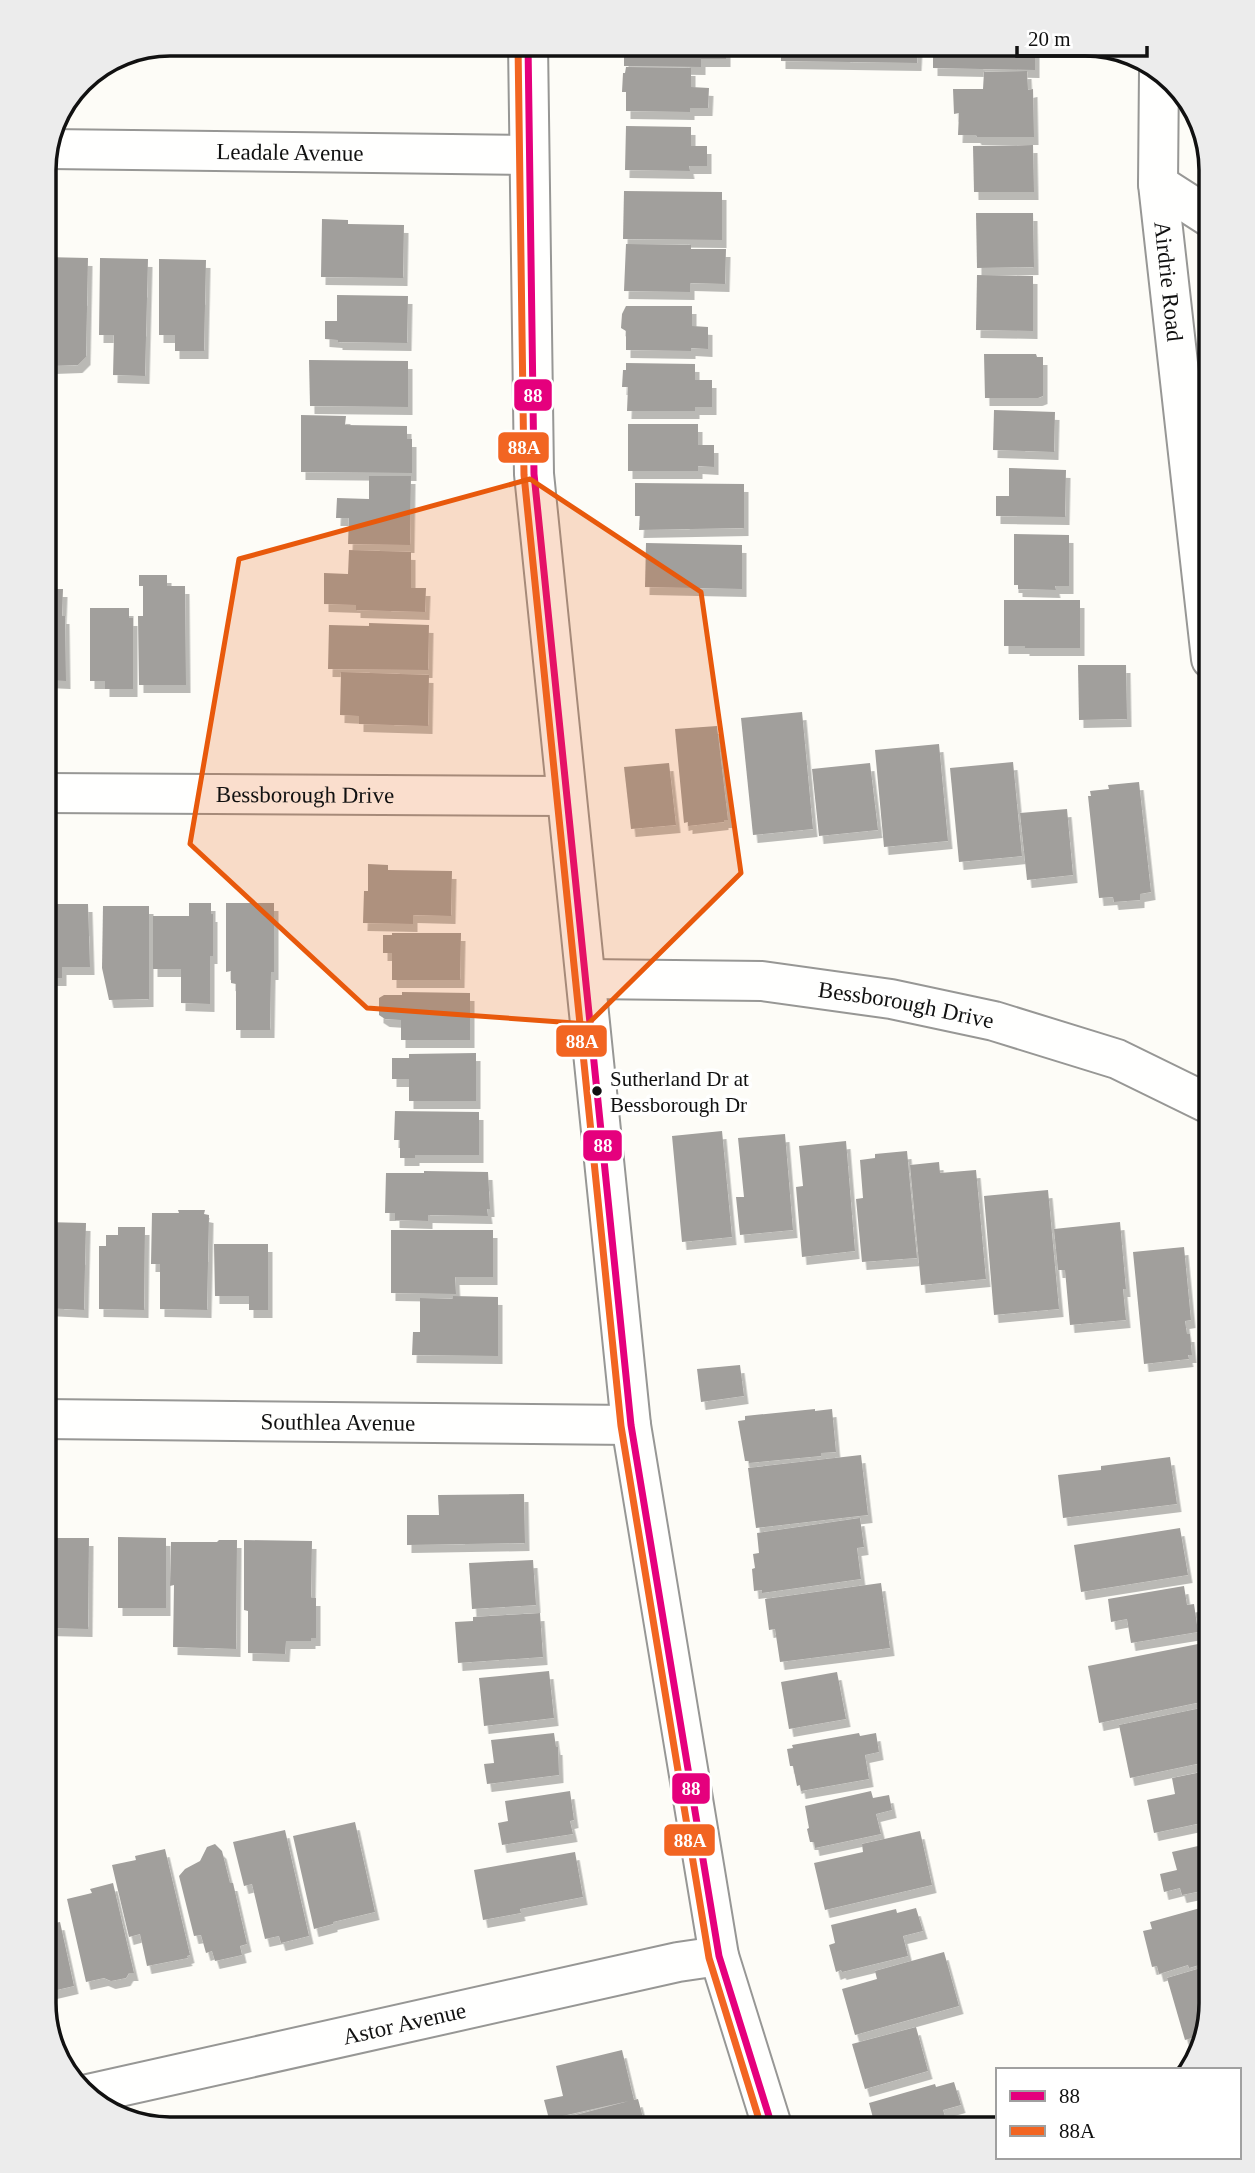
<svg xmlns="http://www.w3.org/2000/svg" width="1255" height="2173" font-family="Georgia,serif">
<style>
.building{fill:#a19f9c;filter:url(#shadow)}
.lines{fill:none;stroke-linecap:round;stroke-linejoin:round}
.minor-casing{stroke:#979795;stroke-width:42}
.minor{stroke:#fffffe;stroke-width:38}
.bus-1-casing{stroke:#fff;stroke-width:12}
.bus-2-casing{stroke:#fff;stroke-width:12}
.bus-1{stroke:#e5007d;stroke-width:7}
.bus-2{stroke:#f26522;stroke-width:7}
.marked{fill:#e8590c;fill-opacity:0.2;stroke:#e8590c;stroke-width:5;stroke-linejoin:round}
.bus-dot{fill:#111;stroke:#fff;stroke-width:2.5}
.labels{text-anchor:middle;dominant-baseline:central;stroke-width:7;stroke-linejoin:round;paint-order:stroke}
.bus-label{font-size:21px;fill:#111;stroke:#fff;text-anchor:start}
.street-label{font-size:23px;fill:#111;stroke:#fff}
.rim{fill:none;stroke:#111;stroke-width:3.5}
.line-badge{stroke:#fff;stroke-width:2.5}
.badge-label{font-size:19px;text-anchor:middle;font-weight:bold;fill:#fff}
</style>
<defs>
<filter id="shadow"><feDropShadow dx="4.5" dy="8" stdDeviation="0" flood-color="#0004"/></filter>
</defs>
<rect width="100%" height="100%" fill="#fdfcf7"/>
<g class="building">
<path d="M624,44H726V59H701V67L624,66Z"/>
<path d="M781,44H918L917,63L781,61Z"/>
<path d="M933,44H1035V70L933,68Z"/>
<path d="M626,67L691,68V87L709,88L708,108H690V112L626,111V92H622L623,73H625Z"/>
<path d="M1027,71L1028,90L1033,89L1034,137H977L976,135H958L959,113L954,114L953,89H983L984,72Z"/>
<path d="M626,126L691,127V146H707V166H689L690,171L625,170Z"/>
<path d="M1033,145L1034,192H974L973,146Z"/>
<path d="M624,191L722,192V240L623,239Z"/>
<path d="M976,213H1033L1034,267L977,268Z"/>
<path d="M322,219L348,220V224L404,225L403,278L321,277Z"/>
<path d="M626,244L691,245V249H726L725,284L690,283V292L624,291Z"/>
<path d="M44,257L88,258L86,357L78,365L50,366L44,361Z"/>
<path d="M100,258L148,259L145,376L113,375L114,335H99Z"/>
<path d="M159,259L206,260L204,351H175V335H159Z"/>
<path d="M977,275L1033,276V331L976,330Z"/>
<path d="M337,295L408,296L407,343L338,342V340L325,339V321H337Z"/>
<path d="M626,306H692V326L708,327V349L691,348V351L626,350V331L621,328L622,314Z"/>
<path d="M984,354H1036L1037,357H1043V396L1038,398H985Z"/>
<path d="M309,360L408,361V407L310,406Z"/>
<path d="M626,363L695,364V380H712V407H695V411H627L628,387H622L623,370H626Z"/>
<path d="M994,410L1055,412L1054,452L993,450Z"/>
<path d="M301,415L346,416L345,425L407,426V439H412V473L301,472Z"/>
<path d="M628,424H698V445H714V467L698,466V471H628Z"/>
<path d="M1009,468L1066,470L1065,517L996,516V496H1009Z"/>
<path d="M369,476H411L410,545L348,544L349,518H336L337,498L369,499Z"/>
<path d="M635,483L744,484V528L639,530L640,516H635Z"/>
<path d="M1014,534L1069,535V586H1055L1056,590L1018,589V585H1014Z"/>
<path d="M646,543L742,545V589L645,587Z"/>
<path d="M349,550L411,552V588H426L425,612L356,610V605L324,604V573L348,574Z"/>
<path d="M139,575H167V586H185L186,685H139L138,616H143V586H139Z"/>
<path d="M44,589H63L62,616H65L66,681L44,680Z"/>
<path d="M1004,600H1080V648H1025V646H1004Z"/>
<path d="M90,608H129V618H133V689H105V681H90Z"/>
<path d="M369,623L429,625L428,670L328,669L329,625L369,626Z"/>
<path d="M1078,665H1126L1127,719L1079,720Z"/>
<path d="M341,672L429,675L428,726L359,724V716L340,715Z"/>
<path d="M802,712L813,829L753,835L741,718Z"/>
<path d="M717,726L728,820H724V822L688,826V822L684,823L675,729Z"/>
<path d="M939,744L948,841L884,847L875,750Z"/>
<path d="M1013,762L1022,856L959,862L950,768Z"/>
<path d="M669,763L676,825L631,829L624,767Z"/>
<path d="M870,763L878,830L819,836L812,769Z"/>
<path d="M1139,782L1151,892L1140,894V900L1114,902L1113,897L1099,898L1088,796H1091L1090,791L1109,789L1108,785Z"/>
<path d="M1067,809L1073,875L1027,880L1020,813Z"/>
<path d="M368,864L388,865V870L452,871L451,916L413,915V924L363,923L364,891H368Z"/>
<path d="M189,903H211V914H213V956H210V1004L181,1003V969H153V916H189Z"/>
<path d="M226,903H274V972H271L270,1030H236V984L231,983V971L226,972Z"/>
<path d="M44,904H88L90,967H62V978H44Z"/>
<path d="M103,906H149V999L109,1000L102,968Z"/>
<path d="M392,933H461L460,980H392V953H383V935H392Z"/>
<path d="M402,992L470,993V1040H401V1020L385,1019L379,1015V998L384,995H402Z"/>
<path d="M476,1053V1101H409V1079H392V1058H409V1054Z"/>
<path d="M395,1111L479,1112V1155H415V1158H400V1140H394Z"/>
<path d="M722,1131L732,1237L682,1242L672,1136Z"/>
<path d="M785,1134L793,1230L740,1235L736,1197H744L738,1138Z"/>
<path d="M846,1141L855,1251L802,1257L796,1187L803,1186L799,1146Z"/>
<path d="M907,1151L917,1258L862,1262L856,1199L863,1198L860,1160L875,1158V1154Z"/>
<path d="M939,1162L940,1173L976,1170L986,1279L921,1285L910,1165Z"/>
<path d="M424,1171L488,1172L490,1209H487L488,1216L428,1215V1221L395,1220V1213H385L386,1173H424Z"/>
<path d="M1048,1190L1059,1309L994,1315L984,1196Z"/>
<path d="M178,1210H205L204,1214L209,1215L207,1310L160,1309V1264H151L152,1213H179Z"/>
<path d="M44,1222L86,1223L84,1310L44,1308Z"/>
<path d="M1120,1222L1126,1289H1123L1126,1320L1070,1325L1065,1270H1058L1054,1229Z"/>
<path d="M118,1227H145L144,1310L99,1309V1246H106V1235H118Z"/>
<path d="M391,1230H493V1277H455L456,1294L391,1293Z"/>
<path d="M214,1244H268V1310H249V1296H215Z"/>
<path d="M1184,1247L1191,1320L1185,1321L1187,1334H1190L1192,1355H1188L1189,1359L1144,1364L1133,1252Z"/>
<path d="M453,1296L498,1297V1356L412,1355L413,1332H420V1298L453,1299Z"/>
<path d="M740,1365L744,1396L701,1402L697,1369Z"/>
<path d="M815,1409V1411L832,1409L836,1452L821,1453V1456L749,1463V1461H745L738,1421L745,1420V1416Z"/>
<path d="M861,1455L868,1515L756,1528L748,1468Z"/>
<path d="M1170,1457L1177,1504L1063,1518L1058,1475L1101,1470V1466Z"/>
<path d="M524,1494L525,1543L407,1545V1515H439L438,1495Z"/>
<path d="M860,1518L864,1547L857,1548L861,1579L762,1593V1590L754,1591L752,1569L755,1568L753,1554L759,1553L757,1533Z"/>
<path d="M1180,1528L1188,1575L1081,1592L1074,1545Z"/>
<path d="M118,1537L166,1538V1608H118Z"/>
<path d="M44,1538H89L88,1629L44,1628Z"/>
<path d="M219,1540H237L236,1649L173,1647L174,1585L170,1586L171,1542H217Z"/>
<path d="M244,1540L312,1541L311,1598H316V1638H311V1641H286L285,1654L248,1653V1611L244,1610Z"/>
<path d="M533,1560L536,1605L472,1609L469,1563Z"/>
<path d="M881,1583L890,1648L780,1662L775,1629L769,1630L765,1599Z"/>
<path d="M1184,1586L1187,1605L1194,1604L1198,1632L1131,1643L1127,1619L1111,1622L1108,1599Z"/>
<path d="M540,1613L543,1657L458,1663L455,1622L473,1621V1617Z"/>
<path d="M1203,1643L1211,1688V1700L1099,1723L1088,1666Z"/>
<path d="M549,1671L554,1718L484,1726L479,1678Z"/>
<path d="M837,1672L846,1719L789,1729L781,1682Z"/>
<path d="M1211,1706V1761L1130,1778L1119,1725Z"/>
<path d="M554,1733L556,1747H558L559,1775L487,1784L484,1764L494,1763L491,1740Z"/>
<path d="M859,1733L860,1736L876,1733L879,1752L865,1755L869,1779L801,1791L800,1785L797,1786L793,1766H790L787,1749L793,1748L792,1745Z"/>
<path d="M1211,1770V1821L1154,1833L1147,1800L1175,1794L1172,1778Z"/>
<path d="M570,1791L574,1820L570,1821L573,1834L502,1845L498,1823L508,1821L505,1801Z"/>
<path d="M871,1791L873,1798L889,1795L892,1810L876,1814L881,1834L815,1848L814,1842H810L807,1829L809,1828L805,1806Z"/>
<path d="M355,1822L375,1912L333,1922V1924L314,1929L293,1836Z"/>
<path d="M285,1830L309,1936L281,1943L279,1936L265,1939L252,1884L244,1886L233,1842Z"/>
<path d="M920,1831L932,1885L825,1910L814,1863L863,1852L862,1844Z"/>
<path d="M1211,1843V1889L1182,1895L1180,1888L1164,1892L1160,1874L1177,1870L1172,1852Z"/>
<path d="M215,1844L222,1851L230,1883H233L247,1944L240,1946L242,1955L215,1961L212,1951L206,1953L201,1935L194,1936L179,1876L185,1869L200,1861L207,1847Z"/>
<path d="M165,1849L190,1955L187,1956L188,1958L147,1966L140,1934L129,1937L112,1865L136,1860L135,1856Z"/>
<path d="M575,1852L583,1897L520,1909L521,1913L483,1920L474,1870Z"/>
<path d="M113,1883L134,1973H129L126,1978L111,1981L104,1978L86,1982L67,1899L92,1893L90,1889Z"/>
<path d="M1211,1905V1956L1205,1958L1206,1963L1189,1968L1188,1965L1159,1974L1157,1966L1152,1967L1143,1931L1152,1929L1150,1922Z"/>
<path d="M916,1908L923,1931L903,1936L908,1956L842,1972L841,1970L836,1972L829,1945L835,1943L831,1925L896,1909L897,1913Z"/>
<path d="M60,1922L74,1986L44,1993V1925Z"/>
<path d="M944,1952L959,2006L855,2035L842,1989L877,1979L875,1971Z"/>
<path d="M1211,1965V2003L1202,2035L1185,2040L1167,1978Z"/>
<path d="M916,2027L928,2071L865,2089L852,2044Z"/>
<path d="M622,2050L634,2100L638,2099L646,2129H575L572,2116L629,2101L549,2119L544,2100L563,2096L556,2066Z"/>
<path d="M954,2082L961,2105L943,2110L949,2129H876L869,2103L935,2084L936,2087Z"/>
</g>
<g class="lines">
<g class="minor-casing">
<g id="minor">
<path d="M528,44L534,474L631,1425L719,1956L773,2129"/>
<path id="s1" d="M1159,70L1158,184L1211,659"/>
<path id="s2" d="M50,149L528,155"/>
<path d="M1158,184L1211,218"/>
<path id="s3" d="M44,793L566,796"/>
<path id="s4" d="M586,979L762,981L891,999L994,1021L1117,1059L1211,1105"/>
<path id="s5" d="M44,1419L631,1425"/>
<path id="s6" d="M88,2094L678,1962L719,1956"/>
</g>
</g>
<use href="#minor" class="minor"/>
<g class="bus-1-casing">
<path id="bus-1" d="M528,44L534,474L631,1425L719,1956L773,2129"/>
</g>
<g class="bus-2-casing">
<path id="bus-2" d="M518,44L524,475L621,1426L709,1958L762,2129"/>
</g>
<use href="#bus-1" class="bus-1"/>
<use href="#bus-2" class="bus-2"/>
</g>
<path class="marked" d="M530,479L701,592L741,873L588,1024L367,1008L190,844L239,559Z"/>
<circle class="bus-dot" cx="597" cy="1091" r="6"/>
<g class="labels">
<g class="bus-label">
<text x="610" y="1079">Sutherland Dr at<tspan x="610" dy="26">Bessborough Dr</tspan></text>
</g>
<g class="street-label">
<text stroke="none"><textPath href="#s2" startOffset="240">Leadale Avenue</textPath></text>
<text stroke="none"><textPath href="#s1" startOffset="212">Airdrie Road</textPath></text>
<text stroke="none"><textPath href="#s3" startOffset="261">Bessborough Drive</textPath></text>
<text stroke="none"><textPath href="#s4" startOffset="322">Bessborough Drive</textPath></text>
<text stroke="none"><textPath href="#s5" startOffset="294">Southlea Avenue</textPath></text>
<text stroke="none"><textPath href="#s6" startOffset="324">Astor Avenue</textPath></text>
</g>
</g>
<path d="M0 0H1255V2173H0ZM170 56H1085A114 114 0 0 1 1199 170V2003A114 114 0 0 1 1085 2117H170A114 114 0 0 1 56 2003V170A114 114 0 0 1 170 56Z" fill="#ececec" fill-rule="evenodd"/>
<path class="rim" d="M170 56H1085A114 114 0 0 1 1199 170V2003A114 114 0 0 1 1085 2117H170A114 114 0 0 1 56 2003V170A114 114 0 0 1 170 56Z"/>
<g class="line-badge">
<rect x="513" y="378" width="40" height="34" rx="7" fill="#e5007d"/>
<rect x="497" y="431" width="53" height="33" rx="7" fill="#f26522"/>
<rect x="555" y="1024" width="53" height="34" rx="7" fill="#f26522"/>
<rect x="582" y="1129" width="41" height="33" rx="7" fill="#e5007d"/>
<rect x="671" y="1772" width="40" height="33" rx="7" fill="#e5007d"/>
<rect x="663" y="1823" width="53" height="34" rx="7" fill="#f26522"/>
</g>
<g class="badge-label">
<text x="533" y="402">88</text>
<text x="524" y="454">88A</text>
<text x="582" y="1048">88A</text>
<text x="603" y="1152">88</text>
<text x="691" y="1795">88</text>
<text x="690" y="1847">88A</text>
</g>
<rect x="996" y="2068" width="245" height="91" fill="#ffffff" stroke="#a0a0a0" stroke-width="2"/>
<rect x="1010" y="2091" width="35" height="10" fill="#e5007d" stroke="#a0a0a0" stroke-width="2"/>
<text x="1059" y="2103" font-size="21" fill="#111111">88</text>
<rect x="1010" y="2126" width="35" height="10" fill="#f26522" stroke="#a0a0a0" stroke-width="2"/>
<text x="1059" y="2138" font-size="21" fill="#111111">88A</text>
<path d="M1017 46v10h130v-10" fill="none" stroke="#111111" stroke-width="3.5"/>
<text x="1028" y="46" font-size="21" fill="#111111" stroke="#ffffff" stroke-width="5" paint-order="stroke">20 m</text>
</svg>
